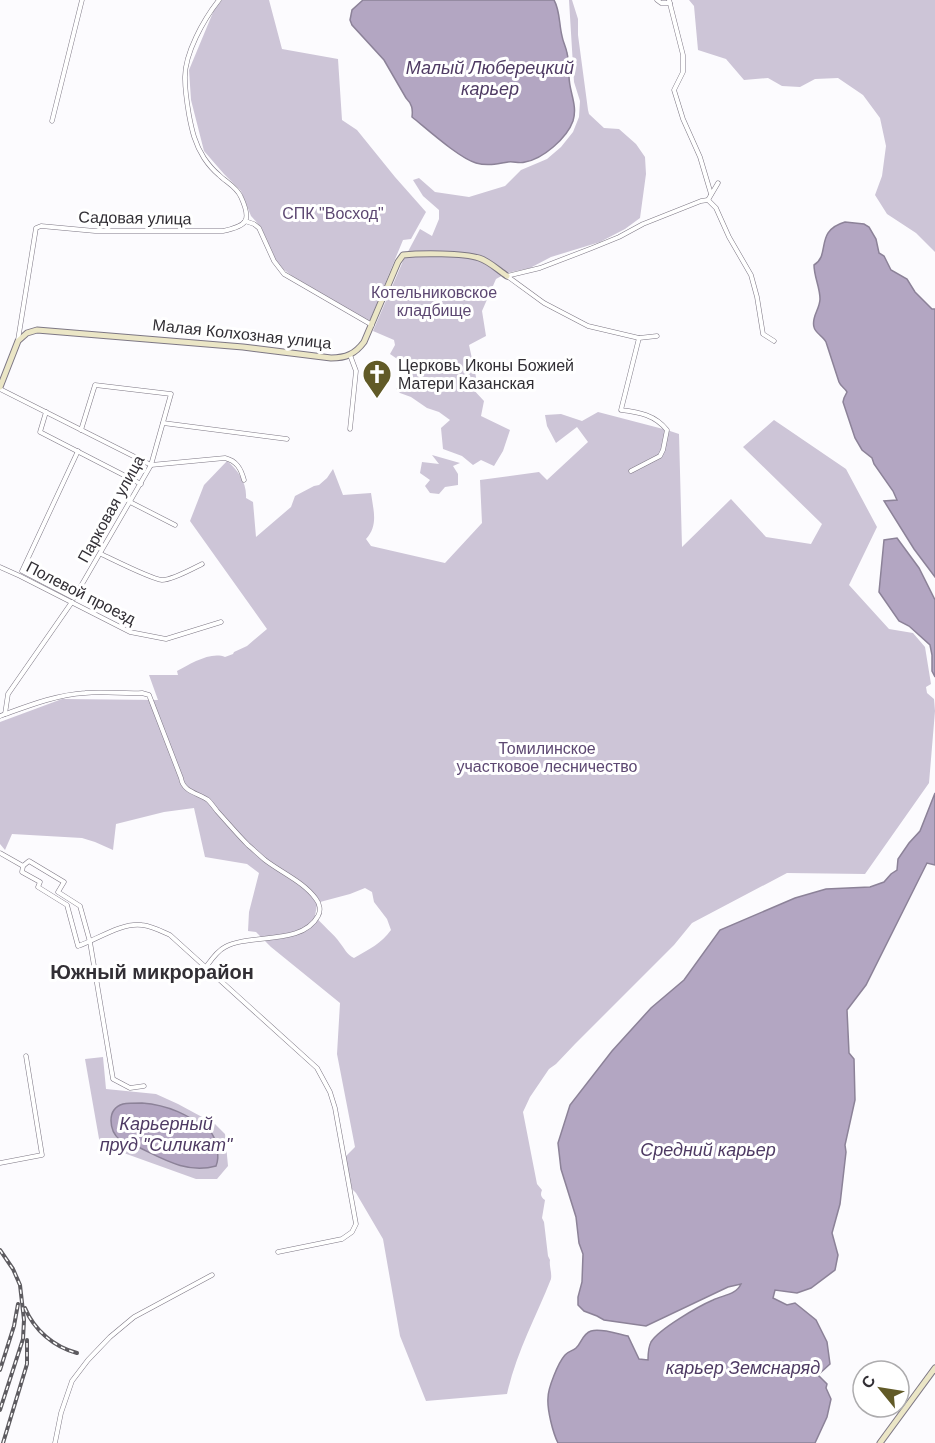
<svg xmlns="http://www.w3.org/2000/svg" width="935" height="1443" font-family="Arial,sans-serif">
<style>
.green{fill:#cdc5d7;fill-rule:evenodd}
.water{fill:#b3a6c2;stroke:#8c8298;stroke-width:1.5}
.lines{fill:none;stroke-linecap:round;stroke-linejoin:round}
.street-casing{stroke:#7d7784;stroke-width:5}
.secondary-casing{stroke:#7d7784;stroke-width:7}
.street{stroke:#fff;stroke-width:4}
.secondary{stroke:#ebe6c6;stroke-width:5}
.rail-casing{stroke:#5d5b60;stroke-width:4}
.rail{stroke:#fff;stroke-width:1.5;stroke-dasharray:4.5;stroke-linecap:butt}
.labels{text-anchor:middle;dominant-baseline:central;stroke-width:6;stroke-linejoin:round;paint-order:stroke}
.park-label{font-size:16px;fill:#5d4872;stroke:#fff}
.street-label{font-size:16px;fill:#322f35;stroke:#fff}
.poi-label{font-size:16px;fill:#322f35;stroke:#fff;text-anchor:start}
.water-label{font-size:18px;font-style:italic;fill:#4e3a63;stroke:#fff}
.quarter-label{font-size:20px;font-weight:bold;fill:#322f35;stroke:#fff}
</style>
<rect width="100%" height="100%" fill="#fcfbfe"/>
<g class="green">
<path d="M222,0H269L282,49L338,59L342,120L357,130L395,177L426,212L411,239L403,240L370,320H367L292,276L278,265L261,227L251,216L241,191L224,174L204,151L191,100L189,70L214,10Z"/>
<path d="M569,0H572L578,19V35L588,110L589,114L604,128L619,129L636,144L645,157L646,174L640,218L625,229L600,242L551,257L530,268L507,273L496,279L482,311L486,336L469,345L476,377L471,387L484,401L481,416L510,430L503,451L494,466L481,460L473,465L462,456L443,449L441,428L450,420L439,412L427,408L411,397L400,393L396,389L409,371L406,365L390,354L395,345L394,340L373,331L403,261L420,229L432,236L439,219V210L423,196L413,180L419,178L435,192L469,197L505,186L521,170L547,159L561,147L573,132L579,117L580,101L574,82Z"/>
<path d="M689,0H935V252L916,233L887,214L875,195L882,176L886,146L880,118L863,95L838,78L815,79L800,87L782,86L768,78L744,80L726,59L698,50L694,6Z"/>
<path d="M598,412L667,430L679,434L682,547L731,499L766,537L811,544L822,524L743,447L774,420L846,469L877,527L849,585L889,629L913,633L925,647L931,684L926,687L927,693L934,699L935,711L929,783L865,874L787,873L692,923L674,945L575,1044L556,1064L549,1069L530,1097L523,1112L537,1184L542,1190C540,1195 541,1197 545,1200L542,1218L544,1222L548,1256L550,1260C549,1266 552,1272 551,1279C536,1317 516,1353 507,1394L426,1401L400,1336L383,1239L356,1193L352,1189L345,1157L355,1147L337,1054L340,1003L271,947L256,932L248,931L249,912L259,873L247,864L205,857L194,808L164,812L116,824L113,850L95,842L82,838L12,834L5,850L0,844V722L62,699L158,700L149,675H178L177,671C190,664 211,651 225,657L233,654L234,652L247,646L267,629L190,521L204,485L227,461C238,470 247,483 246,498L253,502L256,537L291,507L295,496L314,486L319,485L327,478L333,469L343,495L371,493C373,509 379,525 366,539L371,546L445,563L482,523L480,480L539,472L547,480L588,442L577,427L556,443L547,426L545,415L561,414L582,421ZM365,888L372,892L374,902L387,919L391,930C382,943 368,950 354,958C346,954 345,949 340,943C333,933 322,925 315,916L317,905L320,902L350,894Z"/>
<path d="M432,455L460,463L453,466L458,474V485L445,487L439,494L430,493L425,486L430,480L420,473L422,462L439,464Z"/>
<path d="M103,1057L106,1089L156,1094L178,1104L215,1124L225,1134L228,1166L217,1179H196L121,1152L101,1150L85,1059Z"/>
</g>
<g class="water">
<path d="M363,0H554C560,10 559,24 562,36C563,42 566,47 567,53C569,60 568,69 569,76C569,92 578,105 573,121C567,138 543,159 525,162C519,164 514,161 508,162C497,164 487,166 476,163C459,158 427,129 412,117C413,109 412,104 406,98L384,60L352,25L350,20L352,10Z"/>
<path d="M845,222L864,224L869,227L876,239L879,253L884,256L891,270L907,279L915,292L932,309H935V577L914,549L884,501L897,500L893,491L874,464L872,458L862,450L855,438L843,402L844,398L847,392C845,388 841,387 839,382L826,342C823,336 815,333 814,327C811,317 820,309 820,299C820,287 814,277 814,265C831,255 814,231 845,222Z"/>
<path d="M897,538L919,568L935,600V677L932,671V655L930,645L909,626L899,621L879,592L884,540Z"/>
<path d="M935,793V865L927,863L866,985L847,1010L849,1053L854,1059L855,1100L845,1145L846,1152L840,1204L832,1233L838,1255L835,1270L811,1288L797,1293L775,1290L773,1298L787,1305L795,1303L816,1320L827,1342L830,1364L818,1375L827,1384L826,1388L831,1399L827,1417L815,1443H558C553,1433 547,1410 548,1398C548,1388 558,1363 565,1355C568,1351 573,1351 576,1348C582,1343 582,1334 591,1331C602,1328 617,1334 628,1336L639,1359L648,1360C648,1353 648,1348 651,1342C659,1329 699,1306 713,1300C723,1295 736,1295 741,1284L728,1287L646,1326L604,1320L597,1316L584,1311L578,1305V1297L582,1282L583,1254L579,1243L576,1217L561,1169L558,1143L570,1105L612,1051L651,1008L684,980L720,930L795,898L826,889L870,887L884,882L891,874L897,870L898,859L909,843L920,831Z"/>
<path d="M142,1103C169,1105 188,1115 209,1130C217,1138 220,1157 216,1166C187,1174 163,1159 138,1147C132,1144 125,1143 120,1140C109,1131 106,1109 123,1104C128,1103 136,1103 142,1103Z"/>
</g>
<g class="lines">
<g class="street-casing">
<g id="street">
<path d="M657,0L661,3H670"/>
<path d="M669,0L683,55V72L674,90L683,119L700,157L711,194"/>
<path d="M52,121L82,0"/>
<path d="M708,200L718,183"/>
<path d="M245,221L254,224L259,228L274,261L284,274L372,325"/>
<path d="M507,276L540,268L592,248L619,237L643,224L701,201L708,200L716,208L729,237L751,275L757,297L763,334L774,341"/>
<path d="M507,276L544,303L588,326L639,338L657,336"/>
<path d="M18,340L36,228L41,226L95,231H223C247,226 252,221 241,197C237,187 226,182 219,175C213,170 208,164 204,158C195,144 192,131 189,115C187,103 185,91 185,79C184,54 204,19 219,0"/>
<path d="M350,355L356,371L350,429"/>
<path d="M0,389L151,465L225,458C237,461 241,469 244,480"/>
<path d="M46,412L40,432L141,484"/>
<path d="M163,423L287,439"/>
<path d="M78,451L22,571L74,598L151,465L171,394L95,385L81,430"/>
<path d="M631,471L660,456L663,450L667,430C655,415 639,412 621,410L639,338"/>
<path d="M130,502L175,525"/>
<path d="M101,554C114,560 151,579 162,580C172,580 192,569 202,564"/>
<path d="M0,567L20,576L130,632L166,639L221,622"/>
<path d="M5,714L8,694L72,602"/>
<path d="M0,716C28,706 55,695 85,693C104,691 123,694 142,693L149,695L181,778C183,792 198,793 208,800C211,803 214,807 217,811C227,822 237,834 248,845C254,850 259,855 265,860C282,873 304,882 316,899C320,904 321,911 318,916C302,946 250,933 225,947C217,951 211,960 206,967"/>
<path d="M0,853L23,866L22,872L40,882L38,887L67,905L78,946C96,940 122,922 142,925C152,926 161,931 170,935L317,1068L330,1092L335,1108L356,1224L352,1232L342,1239L278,1252"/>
<path d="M23,866L29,861L64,882L58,892L80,906L90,942L113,1079L130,1088L144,1086"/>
<path d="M0,1163L42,1155L26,1056"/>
<path d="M55,1443L61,1413L72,1381L88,1360L110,1337L134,1317L212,1275"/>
</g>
</g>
<g class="secondary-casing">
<g id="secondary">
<path d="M0,387L18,341L27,333L37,330L243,347L331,358C346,358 355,354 364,342L398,262L403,255C421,253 463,253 479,258C489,261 498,270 507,276"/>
<path d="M880,1443L935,1368"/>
</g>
</g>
<use href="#street" class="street"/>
<use href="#secondary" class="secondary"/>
<g class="rail-casing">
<g id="rail">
<path d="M0,1250L13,1269L20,1285L24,1320L23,1339L0,1410"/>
<path d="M25,1308C34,1330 54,1347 77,1353"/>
<path d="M0,1370L14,1326L18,1304"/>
<path d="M3,1443L27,1364V1340"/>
</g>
</g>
<use href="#rail" class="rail"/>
</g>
<defs>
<g id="church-pin" transform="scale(1.5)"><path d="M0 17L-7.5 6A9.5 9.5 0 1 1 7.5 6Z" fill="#615a27" stroke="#fff"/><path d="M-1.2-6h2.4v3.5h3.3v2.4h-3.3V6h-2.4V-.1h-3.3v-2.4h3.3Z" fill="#fff"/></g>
</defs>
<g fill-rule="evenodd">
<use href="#church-pin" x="377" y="374"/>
</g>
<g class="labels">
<g class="park-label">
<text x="333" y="213">СПК "Восход"</text>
<text x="434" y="292">Котельниковское<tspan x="434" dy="18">кладбище</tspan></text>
<text x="547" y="748">Томилинское<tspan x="547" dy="18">участковое лесничество</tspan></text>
</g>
<g class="street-label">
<text transform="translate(135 218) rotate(1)">Садовая улица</text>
<text transform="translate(242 334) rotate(6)">Малая Колхозная улица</text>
<text transform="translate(111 509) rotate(-61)">Парковая улица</text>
<text transform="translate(81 593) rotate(27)">Полевой проезд</text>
</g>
<g class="poi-label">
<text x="398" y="365">Церковь Иконы Божией<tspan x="398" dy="18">Матери Казанская</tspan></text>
</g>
<g class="water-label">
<text x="490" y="68">Малый Люберецкий<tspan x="490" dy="21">карьер</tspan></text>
<text x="166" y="1124">Карьерный<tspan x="166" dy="21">пруд "Силикат"</tspan></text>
<text x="708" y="1150">Средний карьер</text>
<text x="743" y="1368">карьер Земснаряд</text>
</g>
<g class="quarter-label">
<text x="152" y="972">Южный микрорайон</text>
</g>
</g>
<g transform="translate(881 1389) rotate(300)"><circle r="28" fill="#ffffff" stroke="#adacae" stroke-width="1.5"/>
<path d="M0-4.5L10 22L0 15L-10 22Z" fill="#615a27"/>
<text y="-9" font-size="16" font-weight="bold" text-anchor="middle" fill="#322f35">С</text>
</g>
</svg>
